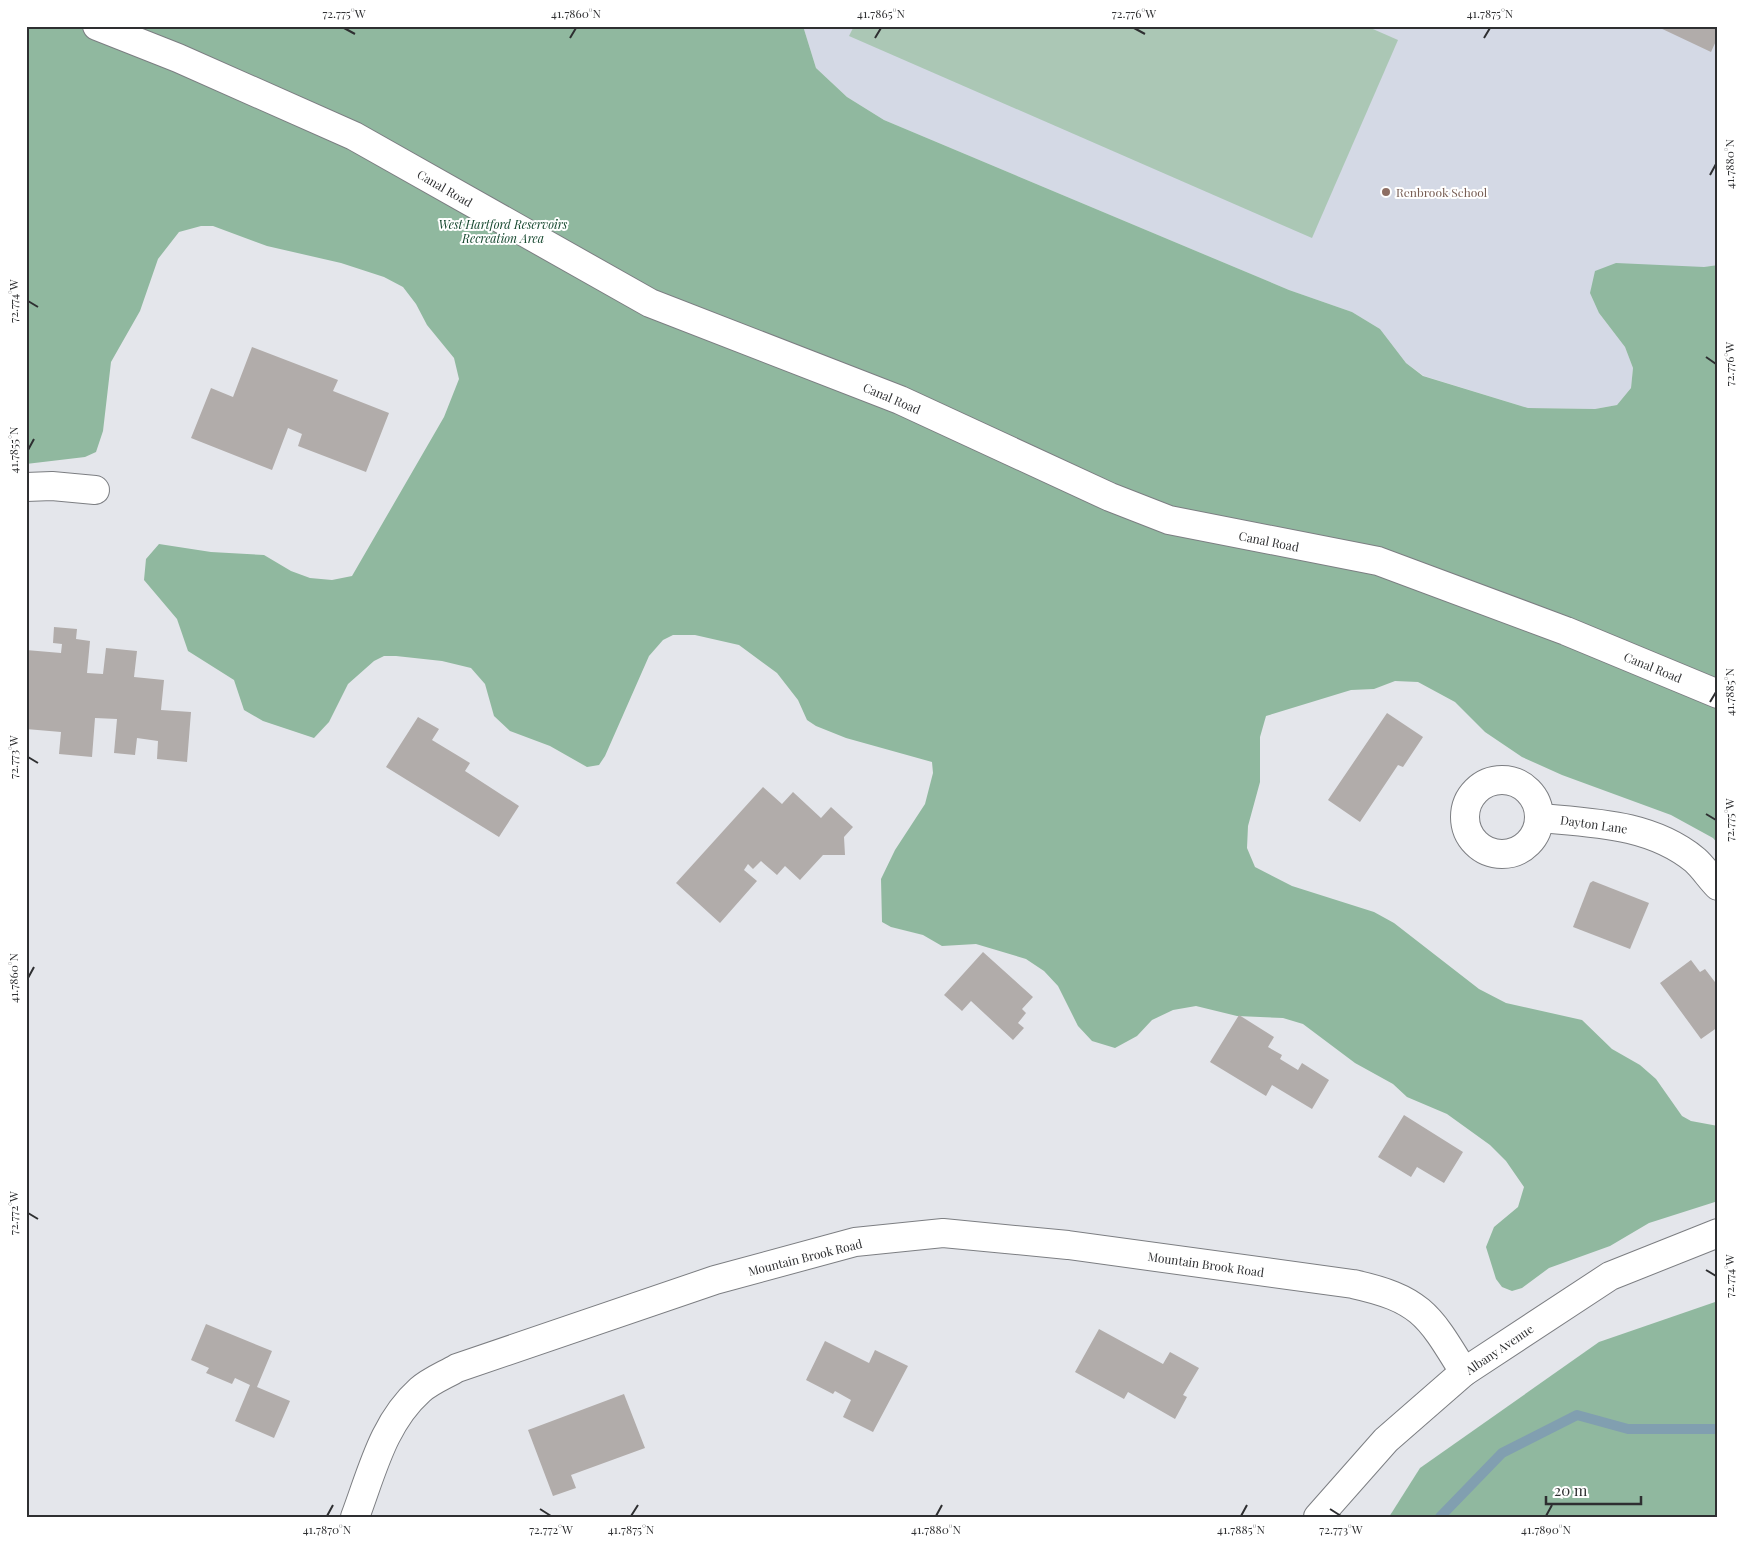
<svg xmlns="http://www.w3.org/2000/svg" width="1744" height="1543" font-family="'Playfair Display',serif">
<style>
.built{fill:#d4d9e5}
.green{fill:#abc7b5}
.forest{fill:#90b89f}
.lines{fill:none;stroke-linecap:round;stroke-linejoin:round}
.stream{stroke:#819fb0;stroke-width:10}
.building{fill:#b1acaa}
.minor-casing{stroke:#7c7e82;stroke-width:30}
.highway-casing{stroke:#7c7e82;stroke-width:30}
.minor{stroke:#fff;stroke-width:28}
.highway{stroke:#fff;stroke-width:28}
.ticks{fill:none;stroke:#2e2f31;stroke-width:2}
.education-dot{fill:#8d6e63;stroke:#fff;stroke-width:2}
.labels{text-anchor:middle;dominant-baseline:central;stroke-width:4;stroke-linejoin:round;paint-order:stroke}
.street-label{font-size:12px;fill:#2e2f31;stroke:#fff}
.education-label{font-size:12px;fill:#785e54;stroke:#fff;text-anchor:start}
.park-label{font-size:12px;font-style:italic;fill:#15472e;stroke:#fff}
.neatline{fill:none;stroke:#2e2f31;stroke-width:2}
.ticks-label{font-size:12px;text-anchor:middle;fill:#2e2f31}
</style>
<rect width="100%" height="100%" fill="#e4e6eb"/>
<path class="built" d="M803,26H1718V265L1704,267L1599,313L1625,347L1633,368L1631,388L1617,405L1595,409L1528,408L1424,376L1406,363L1380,329L1352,312L1289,290L884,120L847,97L816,68Z"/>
<path class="green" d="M854,26H1366L1398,40L1312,238L849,36Z"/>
<g class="forest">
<path d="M26,26H803L816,68L847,97L884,120L1289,290L1352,312L1380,329L1406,363L1423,376L1528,408L1595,409L1617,405L1631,388L1633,368L1625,347L1599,313L1590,293L1595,271L1616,263L1704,267L1718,265V844L1713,838L1671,815L1562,775L1522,757L1485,732L1455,702L1418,682L1395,681L1374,689L1351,690L1266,716L1260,737V782L1248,826L1247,848L1255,867L1292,886L1374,912L1394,923L1479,989L1506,1003L1582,1020L1612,1049L1640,1065L1656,1079L1682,1116L1691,1121L1718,1126V1201L1649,1223L1610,1246L1549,1268L1522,1288L1512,1291L1502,1287L1496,1279L1486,1247L1494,1227L1518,1207L1524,1187L1506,1161L1490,1145L1447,1114L1407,1097L1393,1084L1355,1063L1303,1024L1283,1018L1237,1016L1196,1006L1173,1010L1152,1020L1137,1036L1115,1048L1092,1041L1078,1026L1058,986L1044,971L1026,959L976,944L942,946L923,935L891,927L882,922L881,879L895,850L925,804L933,773L932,762L846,738L816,726L807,720L798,700L777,673L739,645L695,635H673L663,640L649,656L605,756L599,765L587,767L550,746L510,731L494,716L485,684L471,668L442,661L396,656H384L374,661L348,684L329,722L314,738L263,721L244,710L234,680L188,651L177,619L144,580L146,559L159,544L211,552L264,555L291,571L310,578L332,580L352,576L444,417L459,379L454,358L427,325L416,304L403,287L384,277L341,263L267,246L213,226H201L179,232L158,259L140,311L111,362L103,431L96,452L85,457L26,464Z"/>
<path d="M1718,1301V1517H1389L1420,1468L1599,1342Z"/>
</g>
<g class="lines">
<path class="stream" d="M1440,1517L1502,1453L1577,1415L1628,1429H1718"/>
</g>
<g class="building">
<path d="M1656,26H1718V42L1716,41L1711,52Z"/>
<path d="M252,347L338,380L333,391L389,413L366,472L298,446L302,434L288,428L272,470L191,438L211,388L233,397Z"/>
<path d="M54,627L77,629L76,639L90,641L87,673L103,674L106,648L137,651L134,677L164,680L161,710L191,712L187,762L157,759L158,741L137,738L135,755L114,753L117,719L95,718L92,757L59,754L61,732L26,729V650L61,653L62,644L53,643Z"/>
<path d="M1387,713L1423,737L1403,767L1398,765L1360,822L1328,800Z"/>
<path d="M418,717L439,729L432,740L470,763L465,771L519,806L499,837L386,767Z"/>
<path d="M763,787L782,804L793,792L821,818L831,807L853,827L844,837L845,855H823L800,880L785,866L777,875L761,861L753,869L748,864L744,870L757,881L720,923L676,883Z"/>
<path d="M1593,881L1649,903L1630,949L1573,927L1590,883Z"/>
<path d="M983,952L1033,997L1022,1009L1026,1013L1018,1023L1024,1028L1013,1040L971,1001L962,1011L944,995Z"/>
<path d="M1691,960L1700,972L1705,969L1718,986V1027L1701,1039L1660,983Z"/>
<path d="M1239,1015L1274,1037L1268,1047L1282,1055L1280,1059L1298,1070L1302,1063L1329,1080L1312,1109L1272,1085L1266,1096L1210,1062Z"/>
<path d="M1404,1115L1463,1152L1444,1183L1417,1167L1411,1177L1378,1157Z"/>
<path d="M206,1324L272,1351L257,1387L290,1401L274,1438L235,1421L250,1385L235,1378L232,1384L206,1373L209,1368L191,1360Z"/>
<path d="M1099,1329L1163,1364L1170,1352L1199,1368L1183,1395L1187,1397L1175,1419L1128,1392L1124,1399L1075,1372Z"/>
<path d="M825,1341L869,1363L875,1350L908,1366L873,1432L843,1417L851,1400L835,1391L833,1394L806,1380Z"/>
<path d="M624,1394L645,1448L571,1475L576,1488L553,1496L528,1430Z"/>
</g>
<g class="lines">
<g class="minor-casing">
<g id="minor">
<path d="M97,26L178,58L354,136L650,303L900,400L1110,497L1169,520L1378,561L1566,631L1718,694"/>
<path d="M26,487L52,486L95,490"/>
<circle cx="1502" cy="817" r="37"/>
<path d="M1540,818C1594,823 1651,824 1695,860C1703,867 1710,878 1718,886"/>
<path d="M355,1517C372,1472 383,1423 420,1390C430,1381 445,1375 457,1368L715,1280L855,1242L943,1233L1068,1245L1353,1284C1421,1299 1429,1315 1464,1372"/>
</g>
</g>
<g class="highway-casing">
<path id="highway" d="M1318,1517L1386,1440L1464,1372L1610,1276L1718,1233"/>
</g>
<use href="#minor" class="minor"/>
<use href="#highway" class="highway"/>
</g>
<path class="ticks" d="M344,28L355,34M1134,28L1145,34M570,38L576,28M875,38L881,28M1484,38L1490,28M1710,175L1716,164M28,301L38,307M1706,357L1716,364M28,450L34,439M1710,702L1716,692M28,757L38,763M1706,814L1716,820M28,978L34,967M28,1213L38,1219M1706,1270L1716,1276M540,1509L551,1516M1330,1509L1341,1516M327,1516L333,1505M631,1516L638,1505M936,1516L942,1505M1241,1516L1247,1505M1546,1516L1552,1505"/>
<circle class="education-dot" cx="1386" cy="192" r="5"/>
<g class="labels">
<g class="street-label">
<text transform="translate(445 188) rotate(30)">Canal Road</text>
<text transform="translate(892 398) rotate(23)">Canal Road</text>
<text transform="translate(1269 541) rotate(11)">Canal Road</text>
<text transform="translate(1653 667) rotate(22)">Canal Road</text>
<text transform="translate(1594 824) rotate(8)">Dayton Lane</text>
<text transform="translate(805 1257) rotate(-14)">Mountain Brook Road</text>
<text transform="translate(1206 1264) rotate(8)">Mountain Brook Road</text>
<text transform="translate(1499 1349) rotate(-34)">Albany Avenue</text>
</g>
<g class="education-label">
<text x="1396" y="192">Renbrook School</text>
</g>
<g class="park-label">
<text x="503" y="224">West Hartford Reservoirs<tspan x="503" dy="14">Recreation Area</tspan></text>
</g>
</g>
<rect width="1744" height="1543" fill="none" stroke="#ffffff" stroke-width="55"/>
<path d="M1546 1496v8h95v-8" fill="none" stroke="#2e2f31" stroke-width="2.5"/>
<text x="1554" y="1496" font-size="15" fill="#2e2f31" stroke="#ffffff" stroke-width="4" paint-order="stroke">20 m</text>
<rect x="28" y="28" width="1688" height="1488" class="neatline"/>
<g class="ticks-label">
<text x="344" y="18">72.775°W</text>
<text x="576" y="18">41.7860°N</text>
<text x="881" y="18">41.7865°N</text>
<text x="1134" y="18">72.776°W</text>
<text x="1490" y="18">41.7875°N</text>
<text transform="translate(1730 164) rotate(-90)" y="4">41.7880°N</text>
<text transform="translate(14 301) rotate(-90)" y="4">72.774°W</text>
<text transform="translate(1730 364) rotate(-90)" y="4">72.776°W</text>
<text transform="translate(14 450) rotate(-90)" y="4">41.7855°N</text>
<text transform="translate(1730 692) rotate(-90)" y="4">41.7885°N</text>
<text transform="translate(14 757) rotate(-90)" y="4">72.773°W</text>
<text transform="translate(1730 820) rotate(-90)" y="4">72.775°W</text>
<text transform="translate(14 978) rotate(-90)" y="4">41.7860°N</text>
<text transform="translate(14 1213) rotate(-90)" y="4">72.772°W</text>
<text transform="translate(1730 1276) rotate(-90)" y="4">72.774°W</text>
<text x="327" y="1534">41.7870°N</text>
<text x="551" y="1534">72.772°W</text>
<text x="631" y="1534">41.7875°N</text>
<text x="936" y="1534">41.7880°N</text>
<text x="1241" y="1534">41.7885°N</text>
<text x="1341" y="1534">72.773°W</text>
<text x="1546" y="1534">41.7890°N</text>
</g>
</svg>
